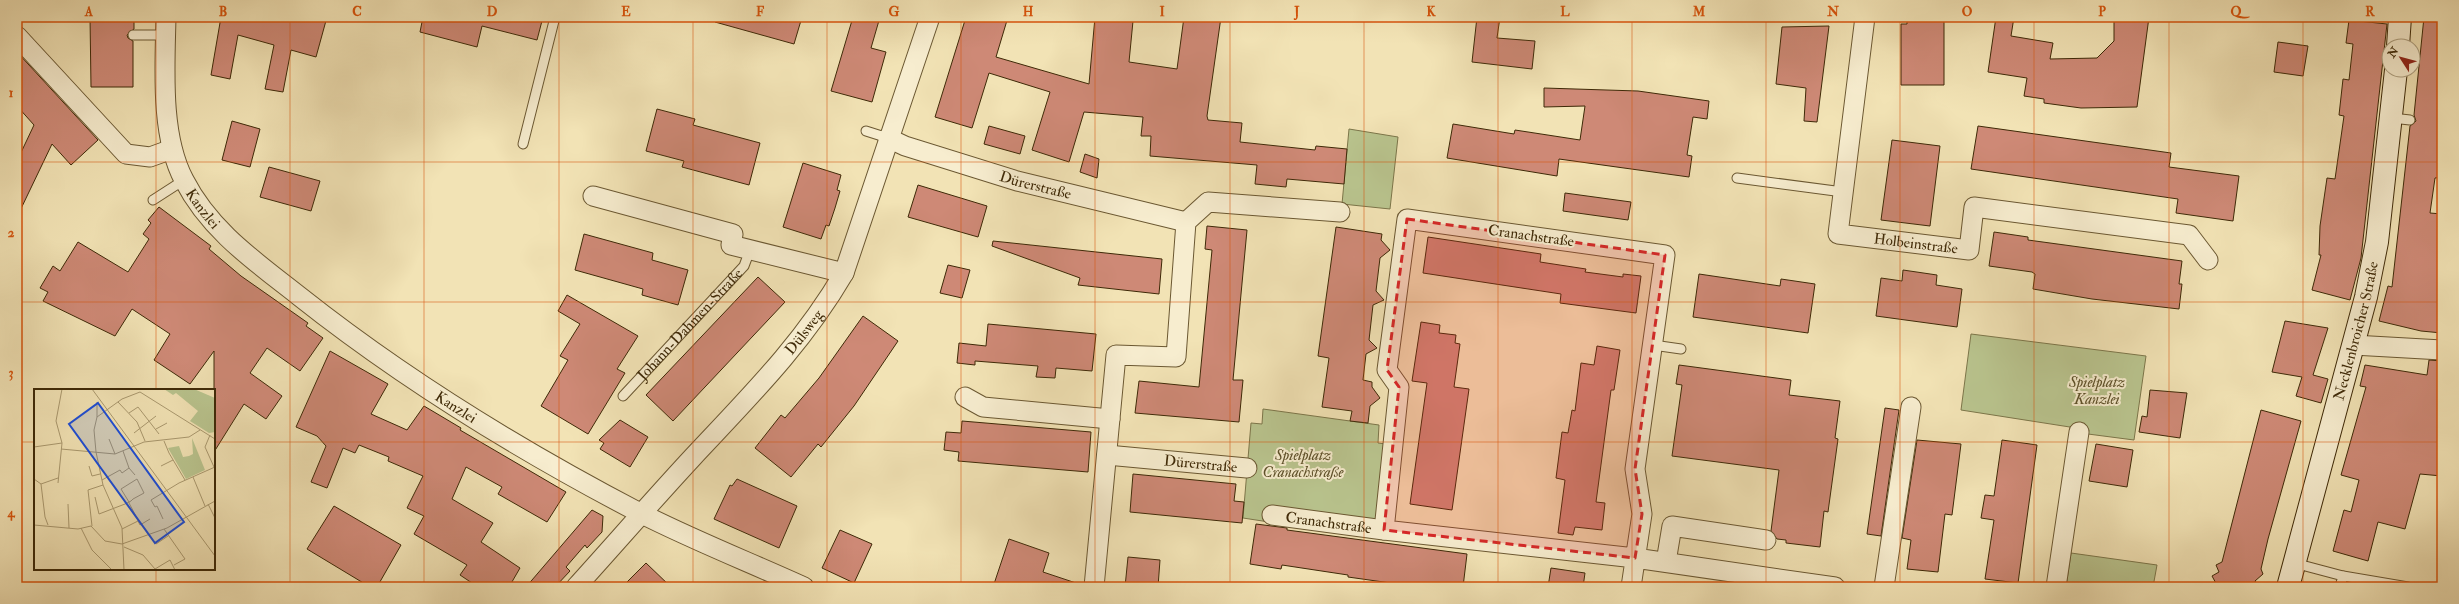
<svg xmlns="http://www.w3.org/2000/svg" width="2459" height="604" font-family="'IM FELL Double Pica',serif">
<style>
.green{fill:#b9c48e;stroke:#7c764a}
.building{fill:#ce8976;stroke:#3e2907}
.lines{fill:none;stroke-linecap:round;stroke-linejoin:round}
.lane-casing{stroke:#6b5832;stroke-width:11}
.street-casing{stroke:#6b5832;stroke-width:21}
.secondary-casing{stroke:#3e2907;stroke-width:24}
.lane{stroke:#f7edcf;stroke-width:9}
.street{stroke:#f7edcf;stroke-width:19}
.secondary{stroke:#f7edcf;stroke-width:22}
.marked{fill:#d62828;fill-opacity:0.2;stroke:#d62828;stroke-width:3;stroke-dasharray:8 5;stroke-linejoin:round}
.grid{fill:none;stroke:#d7540c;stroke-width:1;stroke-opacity:0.55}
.labels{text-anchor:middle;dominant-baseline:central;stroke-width:4;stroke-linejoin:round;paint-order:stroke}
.street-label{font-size:15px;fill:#3e2907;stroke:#f7edcf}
.park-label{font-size:15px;font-style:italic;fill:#5d5029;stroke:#f7edcf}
.inset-road{fill:none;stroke:#aa996f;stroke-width:1}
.view{fill:#1d4ed8;fill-opacity:0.15;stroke:#1d4ed8;stroke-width:2}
.inset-edge{fill:none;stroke:#3e2907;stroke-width:2}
.neatline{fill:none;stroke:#d7540c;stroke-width:1.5}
.grid-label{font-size:13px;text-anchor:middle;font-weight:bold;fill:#d7540c}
</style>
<rect width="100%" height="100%" fill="#f2e3b5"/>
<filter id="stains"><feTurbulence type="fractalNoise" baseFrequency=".005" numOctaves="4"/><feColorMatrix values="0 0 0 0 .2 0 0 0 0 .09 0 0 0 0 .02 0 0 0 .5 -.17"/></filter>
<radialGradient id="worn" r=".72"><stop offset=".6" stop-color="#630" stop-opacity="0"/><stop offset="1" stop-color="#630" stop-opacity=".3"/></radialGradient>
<g class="green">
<path d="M1349,129L1398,137L1390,209L1342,204Z"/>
<path d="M1971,334L2146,356L2134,440L2088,434L2089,430L1961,410Z"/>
<path d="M1263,409L1379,425L1378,443L1386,444L1382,523L1269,522L1243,518L1251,423L1262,424Z"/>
<path d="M2071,553L2157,565L2153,587H2066Z"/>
</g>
<g class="building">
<path d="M90,17H134V29L127,35L128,38L133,41V87H91Z"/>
<path d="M221,17H327L316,57L291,50L283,92L265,89L274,45L238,35L230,79L211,75Z"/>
<path d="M423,17H543L537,40L482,26L477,47L420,32Z"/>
<path d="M715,17H802L794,44L715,22Z"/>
<path d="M853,17H880L871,48L886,52L872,102L831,91Z"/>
<path d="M966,17H1008L996,57L1089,84L1095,17H1114L1113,19L1133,21L1129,62L1177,69L1184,17H1221L1207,116L1208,120L1242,123L1240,142L1315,150L1316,146L1347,149L1344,184L1287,179L1286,187L1255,184L1257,165L1150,156L1151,136H1141L1143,117L1084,112L1069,162L1032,150L1050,92L989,73L972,128L935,117Z"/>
<path d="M1477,17H1500L1497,38L1535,41L1532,69L1472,62Z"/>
<path d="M1907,17H1944V85H1901V24H1907Z"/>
<path d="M1996,17H2014L2011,36L2053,43L2050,59L2097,58L2114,41V17H2149L2137,107L2081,108L2044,103V99L2024,96L2027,78L1988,72Z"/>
<path d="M2424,17H2442V177L2435,178L2430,213L2442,214V333L2421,331L2379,321L2388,286L2392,287L2410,126L2416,121L2414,115Z"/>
<path d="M2349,20L2387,24L2361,258L2350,300L2312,290L2321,255H2319L2320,226L2327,178L2335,179L2344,116L2339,115L2343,79L2349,80L2353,44L2346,43Z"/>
<path d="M1829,26L1817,122L1804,121L1806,88L1776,84L1782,27Z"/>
<path d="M2278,42L2308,46L2303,76L2274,72Z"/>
<path d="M17,52L98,140L71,165L52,144L17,217V161L34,125L17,106Z"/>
<path d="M1544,88L1638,91L1709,101L1707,119L1693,117L1687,155L1692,156L1689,177L1559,159L1557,176L1447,158L1453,124L1514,134L1515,130L1580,140L1585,106L1544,107Z"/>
<path d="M657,109L695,119L693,125L760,143L749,185L682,167L684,161L646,151Z"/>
<path d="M232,121L260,129L250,167L222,160Z"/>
<path d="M989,126L1025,136L1020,154L984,144Z"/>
<path d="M1978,126L2171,153L2169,167L2239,176L2233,221L2176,213L2178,199L1971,169Z"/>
<path d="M1892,140L1940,146L1930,226L1881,220Z"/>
<path d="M1085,154L1099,159L1097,178L1080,172Z"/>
<path d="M803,163L841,175L837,190L840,191L835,208L829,226L826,225L821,239L783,227Z"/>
<path d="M269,167L320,181L311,211L260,197Z"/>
<path d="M918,185L987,206L978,237L908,217Z"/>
<path d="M1565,193L1631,202L1628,220L1563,211Z"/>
<path d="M159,207L211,246L209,249L241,276L308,323L306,326L323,338L300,371L267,348L250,373L282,396L266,419L244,404L214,452V351L190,384L154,360L170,334L132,309L115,336L43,301L48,292L40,288L53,266L60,271L78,242L128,272L149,239L143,234L151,223L148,220Z"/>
<path d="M1207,226L1247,230L1233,380H1243L1239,422L1135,413L1139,381L1199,387L1212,250L1205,249Z"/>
<path d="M1336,227L1382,234L1381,240L1390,250L1380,258L1376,291L1384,300L1373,305L1369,340L1377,348L1366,354L1363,380L1372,382V387L1380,398L1370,406L1368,423L1350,421L1352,411L1322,407L1329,358L1318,356Z"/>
<path d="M1994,232L2028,237V240L2182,261L2179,284H2182L2179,309L2092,299L2033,289L2035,274L2032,272L1989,266Z"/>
<path d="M584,234L653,253L652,260L688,270L678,305L642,295L643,289L575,270Z"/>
<path d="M1428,237L1541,254L1540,262L1586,269L1585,272L1623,277V274L1641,276L1636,313L1560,303L1561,294L1423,273Z"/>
<path d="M993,241L1162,259L1159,294L1078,285L1080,278L992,246Z"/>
<path d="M948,265L970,270L962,298L940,293Z"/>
<path d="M1903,270L1937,275L1936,285L1962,289L1957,327L1876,316L1881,278L1902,281Z"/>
<path d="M1699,274L1780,286L1781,279L1815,284L1808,333L1693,317Z"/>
<path d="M758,277L785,302L673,421L646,395Z"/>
<path d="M567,295L638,336L617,369L625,373L588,434L541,406L568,360L560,356L580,324L558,311Z"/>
<path d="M863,316L898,341L854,406L821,447L818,444L791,477L755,448L781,415L785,418L819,378Z"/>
<path d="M2285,321L2328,328L2313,375L2328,379L2321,403L2296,396L2302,377L2272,372Z"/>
<path d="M1421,322L1440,325L1439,333L1456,335L1455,343L1460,344L1454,387L1469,389L1452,510L1410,504L1427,383L1412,381Z"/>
<path d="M988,324L1096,334L1092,371L1056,368L1055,378L1036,377L1038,366L975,361V365L957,363L959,343L986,346Z"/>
<path d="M1597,346L1620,350L1614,390H1611L1596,502L1605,503L1602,530L1575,527L1573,535L1558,533L1565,480L1556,478L1562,432L1568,433L1572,410L1575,411L1581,363L1594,365Z"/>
<path d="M330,351L388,384L371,414L407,430L424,406L461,428L460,430L566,492L547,522L498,494L502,487L466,467L452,499L493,523L481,542L520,568L509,587H478L460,575L467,565L414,534L424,516L407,508L423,476L388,461L389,457L359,445L355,453L343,448L327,488L311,482L326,446L317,436L296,427Z"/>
<path d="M2429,360L2442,361V476L2420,474L2405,529L2378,522L2368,561L2333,551L2344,510L2351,512L2359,480L2341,475L2366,387L2360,386L2365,365L2427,375Z"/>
<path d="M1679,365L1791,380L1789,395L1840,401L1835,438L1838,439L1828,512L1824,511L1820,547L1786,543V540L1777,539L1771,531L1779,470L1672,456L1682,385L1676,384Z"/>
<path d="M2150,390L2187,393L2180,438L2139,432L2142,416L2147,417Z"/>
<path d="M1885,408L1899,410L1881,536L1867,534Z"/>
<path d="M2261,410L2301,421L2268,539L2261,569L2263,574L2255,581L2257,587H2218L2212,576L2219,572L2216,565L2222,562Z"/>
<path d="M620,420L648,437L630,467L600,449L604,443L599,440Z"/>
<path d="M962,421L1091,432L1088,472L958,461L959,452L944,450L946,432L961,433Z"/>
<path d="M1917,440L1961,444L1952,515L1945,514L1938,572L1907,569L1911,540L1902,538Z"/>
<path d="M2002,440L2037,445L2018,583L1985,579L1994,520L1981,518L1985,495L1994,496Z"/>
<path d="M2096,444L2133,450L2127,487L2089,481Z"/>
<path d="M1133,474L1236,484L1234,501L1244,502L1242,523L1130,512Z"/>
<path d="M737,479L797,506L779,548L714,519L730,485L732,486Z"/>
<path d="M334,506L401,545L377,587H370L307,549Z"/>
<path d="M592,510L603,516L602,532L587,548L585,545L566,567L570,571L555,587H526Z"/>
<path d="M1256,524L1287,528V530L1467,554L1463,587H1419L1348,577V575L1282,565L1281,569L1250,564Z"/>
<path d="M840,530L872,544L854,583L822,568Z"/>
<path d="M1009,539L1049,553L1043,572L1079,584V587H993Z"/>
<path d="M1128,557L1160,560L1158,587H1125Z"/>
<path d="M646,563L671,587H622Z"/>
<path d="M1551,568L1585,573L1583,587H1548Z"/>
</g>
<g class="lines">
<g class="lane-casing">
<g id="lane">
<path d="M133,35H165"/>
<path d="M2392,118L2410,120"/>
<path d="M866,131L888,138"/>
<path d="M523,144L555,17"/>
<path d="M1737,178L1843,192"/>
<path d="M153,200L184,180"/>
<path d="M1653,345L1681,349"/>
<path id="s1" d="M623,396L744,266L750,250"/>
<path d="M2294,563L2343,576L2341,583"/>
<path d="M2343,576L2408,587"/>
</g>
</g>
<g class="street-casing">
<g id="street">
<path id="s2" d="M166,17C165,67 160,135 184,180C210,231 256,262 299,296C405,380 521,451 640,513C693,540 749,562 804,587"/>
<path id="s3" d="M1865,17L1838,234L1969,250L1974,207L2189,235L2208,260"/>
<path d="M17,36L126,154L150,157L172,149"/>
<path id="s4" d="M888,138L905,146L1017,181L1186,222"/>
<path d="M593,196L733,234L731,245L844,273"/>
<path d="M2353,345L2442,350"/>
<path d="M965,397L983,407L1110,419"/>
<path id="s5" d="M1107,455L1247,468"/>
<path id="s6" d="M1272,515L1384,530"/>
<path d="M1666,562L1672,526L1766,540"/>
<path id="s7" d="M576,587C615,544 653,500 692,458C748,398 802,345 844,273L930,17"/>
<path d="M1094,587L1116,355L1176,357L1186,222L1208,202L1340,212"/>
<path d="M1631,587L1642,514L1635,469L1665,255L1407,219L1387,370L1399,387L1384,530L1635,558L1835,587"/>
<path d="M1884,587L1911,407"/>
<path d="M2056,587L2079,432"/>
</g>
</g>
<g class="secondary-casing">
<g id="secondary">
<path d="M2398,46L2400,17"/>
<path id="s8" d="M2288,587L2366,297L2377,242L2396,70"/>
</g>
</g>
<use href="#lane" class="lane"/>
<use href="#street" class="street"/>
<use href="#secondary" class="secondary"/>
</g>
<path class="marked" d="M1407,219L1665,255L1635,469L1642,514L1635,558L1384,530L1399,387L1387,370Z"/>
<path class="grid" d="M156,17V390M290,17V587M424,17V587M559,17V587M693,17V587M827,17V587M961,17V587M1095,17V587M1230,17V587M1364,17V587M1498,17V587M1632,17V587M1766,17V587M1900,17V587M2034,17V587M2169,17V587M2303,17V587M17,162H2442M17,302H2442M17,442H35M214,442H2442M156,569V587"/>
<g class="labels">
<g class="street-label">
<text stroke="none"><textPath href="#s4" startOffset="155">Dürerstraße</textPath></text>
<text stroke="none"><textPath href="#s2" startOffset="200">Kanzlei</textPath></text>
<text transform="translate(1531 236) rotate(8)">Cranachstraße</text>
<text stroke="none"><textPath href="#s3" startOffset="297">Holbeinstraße</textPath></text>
<text stroke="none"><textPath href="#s1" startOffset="98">Johann-Dahmen-Straße</textPath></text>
<text stroke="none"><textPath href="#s8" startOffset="265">Necklenbroicher Straße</textPath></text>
<text stroke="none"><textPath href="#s7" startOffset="342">Dülsweg</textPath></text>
<text stroke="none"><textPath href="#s2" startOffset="523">Kanzlei</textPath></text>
<text stroke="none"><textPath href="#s5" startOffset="94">Dürerstraße</textPath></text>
<text stroke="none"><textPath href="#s6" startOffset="57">Cranachstraße</textPath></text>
</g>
<g class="park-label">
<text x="2097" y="382">Spielplatz<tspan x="2097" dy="17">Kanzlei</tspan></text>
<text x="1303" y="455">Spielplatz<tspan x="1303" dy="17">Cranachstraße</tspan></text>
</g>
</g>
<g transform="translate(34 389)">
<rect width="181" height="181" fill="#f2e3b5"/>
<path d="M130,0H160L181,9V43L175,44L156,32L164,22L142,4L139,6ZM158,49L171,81L152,90L134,59L145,57L149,68L155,67L159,65Z" fill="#b9c48e"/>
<path class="inset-road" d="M58,0L181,167M84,13L103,33L111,52M95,24L104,18L125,45M63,28V13M122,40L133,34M100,44L122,27M176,46L171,58L180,78M75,50L81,65M130,52L135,64L151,91M0,58L28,54M27,60L81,65L110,53L155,48L166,41M89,62L95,79L101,86M55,77L58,87L66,85M127,77L139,71M159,88L171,117M0,90L7,95L11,128L14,136M68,91L86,81L88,84L95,79M24,94L28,54L22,32L28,0M7,95L24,89M61,108L65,125L91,115L97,112L99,110L110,104L103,90L87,100L95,113V114L104,131V132M34,115L35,139M174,115L181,129M129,130L123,117L121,118L117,111L145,94L181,78M0,136L44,140L57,137L71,152L88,155L133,139L181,112M58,137L54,101L69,96M47,139L58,161L78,181M88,140L104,132L106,136L116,130M130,140L151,170L140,176M122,155L134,147M90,158L109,166L121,180L136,171L141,181M90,181L88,139L69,96L62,63L60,41L63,28L88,10L106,3L181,50"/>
<path class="view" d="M64,14L150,133L121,154L35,35Z"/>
<rect width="181" height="181" class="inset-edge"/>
</g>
<rect width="2459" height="604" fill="none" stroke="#f2e3b5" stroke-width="44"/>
<g transform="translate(2401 58) rotate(306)"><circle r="19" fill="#f7edcf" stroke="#ad9f7f"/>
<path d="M0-3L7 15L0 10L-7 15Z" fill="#8f2418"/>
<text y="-6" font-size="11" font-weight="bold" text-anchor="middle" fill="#3e2907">N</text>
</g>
<rect x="22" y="22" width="2415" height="560" class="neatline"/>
<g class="grid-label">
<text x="89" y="16">A</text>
<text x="223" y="16">B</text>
<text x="357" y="16">C</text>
<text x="492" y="16">D</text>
<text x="626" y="16">E</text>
<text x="760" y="16">F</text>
<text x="894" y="16">G</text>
<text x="1028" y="16">H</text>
<text x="1162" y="16">I</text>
<text x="1297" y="16">J</text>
<text x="1431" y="16">K</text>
<text x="1565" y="16">L</text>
<text x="1699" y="16">M</text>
<text x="1833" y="16">N</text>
<text x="1967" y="16">O</text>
<text x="2102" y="16">P</text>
<text x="2236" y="16">Q</text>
<text x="2370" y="16">R</text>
<text x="11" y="97">1</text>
<text x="11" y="237">2</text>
<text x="11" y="377">3</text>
<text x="11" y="517">4</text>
</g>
<rect width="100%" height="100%" filter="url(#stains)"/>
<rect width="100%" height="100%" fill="url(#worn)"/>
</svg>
